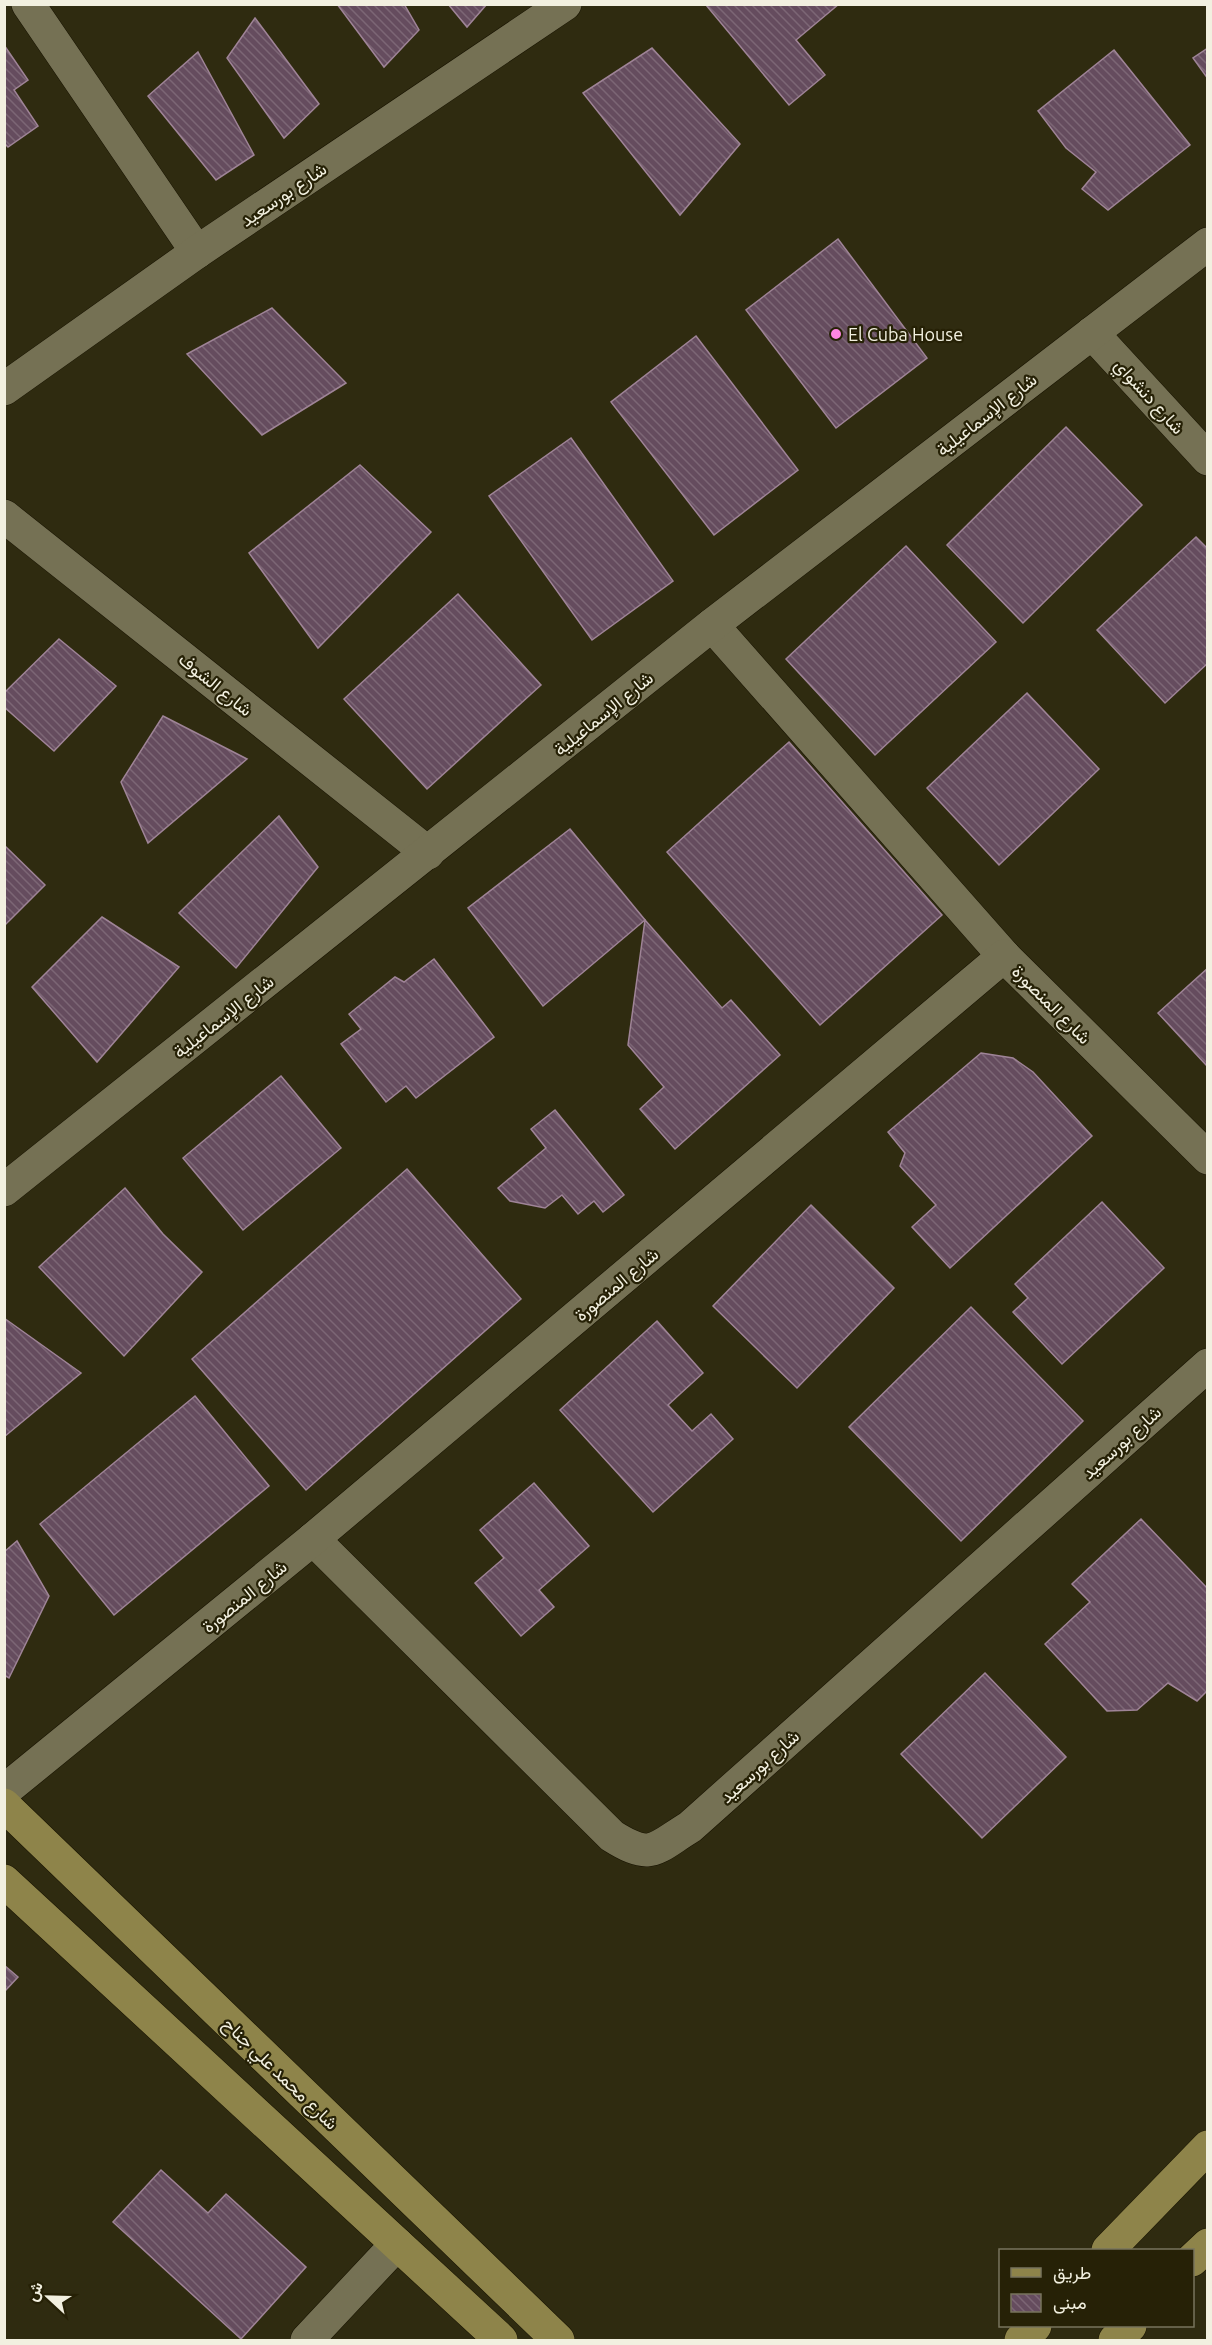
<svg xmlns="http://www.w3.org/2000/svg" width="1212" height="2345" font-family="Ubuntu,Vazirmatn,sans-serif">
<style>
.building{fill:url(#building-back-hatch);stroke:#9f8497;stroke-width:1.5}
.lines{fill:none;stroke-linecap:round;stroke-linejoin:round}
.minor-casing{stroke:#181300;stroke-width:34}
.major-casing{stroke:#181300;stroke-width:34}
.minor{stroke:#757154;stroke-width:33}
.major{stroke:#8e844a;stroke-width:33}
.poi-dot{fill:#fe86e1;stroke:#262106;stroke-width:2}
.labels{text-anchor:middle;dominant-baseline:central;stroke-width:4.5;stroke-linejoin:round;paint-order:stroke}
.street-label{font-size:18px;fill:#f2f0e0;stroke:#262106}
.poi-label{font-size:18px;fill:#f2f0e0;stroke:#262106;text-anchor:start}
</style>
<defs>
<pattern id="building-back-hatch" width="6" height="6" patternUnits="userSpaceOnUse" patternTransform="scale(1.5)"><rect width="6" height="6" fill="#654c5e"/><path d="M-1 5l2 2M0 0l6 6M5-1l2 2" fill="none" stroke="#7c6675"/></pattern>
</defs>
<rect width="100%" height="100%" fill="#2f2b10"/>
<g class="building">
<path d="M337,4H404L419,30L384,67Z"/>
<path d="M448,4H487L467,27Z"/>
<path d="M839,4L796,40L825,75L789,105L706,5Z"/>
<path d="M255,18L319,104L284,138L227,58Z"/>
<path d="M4,45L28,80L14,90L38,126L8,147L4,143Z"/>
<path d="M652,48L740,144L680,215L583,93Z"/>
<path d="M1208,48V79L1193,58Z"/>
<path d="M1114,50L1190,145L1108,210L1082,189L1096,172L1066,148L1038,111Z"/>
<path d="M198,52L254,155L216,180L148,96Z"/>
<path d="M838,239L927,358L836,428L746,310Z"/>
<path d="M272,308L346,383L262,435L187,354Z"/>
<path d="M696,336L798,470L714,535L611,402Z"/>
<path d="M1066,427L1142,505L1023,623L947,545Z"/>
<path d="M571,438L673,581L592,640L489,496Z"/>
<path d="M360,465L431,532L318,648L249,553Z"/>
<path d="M1196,537L1208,549V663L1165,703L1097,630Z"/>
<path d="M906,546L996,642L875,755L786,659Z"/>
<path d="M458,594L541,685L427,789L344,699Z"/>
<path d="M59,639L116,686L54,751L4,707V693Z"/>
<path d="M1027,693L1099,769L999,865L927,788Z"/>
<path d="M163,716L247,759L148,843L121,782Z"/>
<path d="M789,742L942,915L820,1025L667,852Z"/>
<path d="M279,816L318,867L236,968L179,913Z"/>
<path d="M570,829L645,920L543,1006L468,908Z"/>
<path d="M4,845L45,885L4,926Z"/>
<path d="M102,917L179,967L97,1062L32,987Z"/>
<path d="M645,920L722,1008L731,1000L780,1055L675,1149L640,1109L664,1087L628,1045Z"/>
<path d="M434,959L494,1037L416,1098L406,1086L386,1102L341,1044L361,1029L349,1014L395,977L404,982Z"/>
<path d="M1208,968V1067L1158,1013Z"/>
<path d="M981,1053L1013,1058L1033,1072L1092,1136L950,1268L912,1227L936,1205L900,1166L905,1153L888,1132Z"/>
<path d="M281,1076L341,1148L243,1230L183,1158Z"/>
<path d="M555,1110L624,1195L603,1212L594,1201L578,1214L562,1195L545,1208L510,1201L498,1188L546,1148L531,1129Z"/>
<path d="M407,1169L521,1299L306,1490L192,1359Z"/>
<path d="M125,1188L163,1234L202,1272L124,1356L39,1267Z"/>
<path d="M1102,1202L1164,1268L1062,1364L1013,1312L1028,1298L1015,1284Z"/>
<path d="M811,1205L894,1288L797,1388L713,1306Z"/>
<path d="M971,1307L1083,1421L961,1541L849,1427Z"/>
<path d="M4,1318L81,1373L4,1437Z"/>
<path d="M657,1321L703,1373L668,1405L692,1431L711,1414L733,1439L653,1512L560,1410Z"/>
<path d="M195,1396L269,1486L114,1615L40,1524Z"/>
<path d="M534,1483L589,1546L539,1590L554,1607L521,1636L475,1583L504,1558L480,1530Z"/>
<path d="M1141,1519L1208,1589V1690L1197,1701L1168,1683L1137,1710L1107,1711L1045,1644L1090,1602L1072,1584Z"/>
<path d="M17,1541L49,1596L9,1678L4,1675V1552Z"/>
<path d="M985,1673L1066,1757L982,1838L901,1754Z"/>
<path d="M4,1965L18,1977L4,1992Z"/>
<path d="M161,2170L208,2213L226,2194L306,2267L241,2339L113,2222Z"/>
</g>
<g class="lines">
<g class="minor-casing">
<g id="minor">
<path d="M28,4L197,252"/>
<path d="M1092,333L1208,459"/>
<path d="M4,389L197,252L565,4"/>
<path d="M4,516L428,853"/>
<path d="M712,625L1004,956"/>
<path d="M4,1190L712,625L1208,244"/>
<path d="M313,1539L612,1836C652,1861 654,1849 690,1827L1208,1365"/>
<path d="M4,1791L313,1539L1004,956L1208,1158"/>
<path d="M307,2340L397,2244"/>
</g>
</g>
<g class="major-casing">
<g id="major">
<path d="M4,1805L558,2340"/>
<path d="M4,1881L501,2340"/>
<path d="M1108,2250L1208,2147"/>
<path d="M1192,2260L1208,2245"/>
<path d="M1021,2340L1035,2326"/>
<path d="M1115,2340L1130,2326"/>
</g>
</g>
<use href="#minor" class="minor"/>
<use href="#major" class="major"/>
</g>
<circle class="poi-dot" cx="836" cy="334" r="6"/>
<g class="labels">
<g class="street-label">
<text transform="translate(283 194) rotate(-34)">شارع بورسعيد</text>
<text transform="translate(1150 396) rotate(48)">شارع دنشواي</text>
<text transform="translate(986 414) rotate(-38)">شارع الإسماعيلية</text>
<text transform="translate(216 684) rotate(39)">شارع الشوف</text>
<text transform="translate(603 713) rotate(-39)">شارع الإسماعيلية</text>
<text transform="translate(1052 1004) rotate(45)">شارع المنصورة</text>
<text transform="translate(223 1016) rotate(-38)">شارع الإسماعيلية</text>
<text transform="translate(616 1284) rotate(-40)">شارع المنصورة</text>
<text transform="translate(1121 1442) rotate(-42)">شارع بورسعيد</text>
<text transform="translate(244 1596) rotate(-39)">شارع المنصورة</text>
<text transform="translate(759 1766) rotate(-42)">شارع بورسعيد</text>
<text transform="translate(281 2073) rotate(44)">شارع محمد علي جناح</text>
</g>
<g class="poi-label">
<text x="848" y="334">El Cuba House</text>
</g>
</g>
<rect width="1212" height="2345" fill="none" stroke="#f2f0e0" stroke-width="12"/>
<rect x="999" y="2249" width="195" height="78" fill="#262106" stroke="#78745d" stroke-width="1.5"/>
<rect x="1011" y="2268" width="30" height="9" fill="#8e844a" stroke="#78745d" stroke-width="1.5"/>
<text x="1053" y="2279" font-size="18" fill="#f2f0e0">طريق</text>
<rect x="1011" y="2294" width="30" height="18" fill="url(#building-back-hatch)" stroke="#78745d" stroke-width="1.5"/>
<text x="1053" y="2309" font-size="18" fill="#f2f0e0">مبنى</text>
<g transform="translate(48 2297) rotate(292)" stroke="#262106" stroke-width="4.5" paint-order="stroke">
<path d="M0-4.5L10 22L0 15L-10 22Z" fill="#f2f0e0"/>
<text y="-9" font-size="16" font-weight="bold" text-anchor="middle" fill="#f2f0e0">ش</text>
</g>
</svg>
